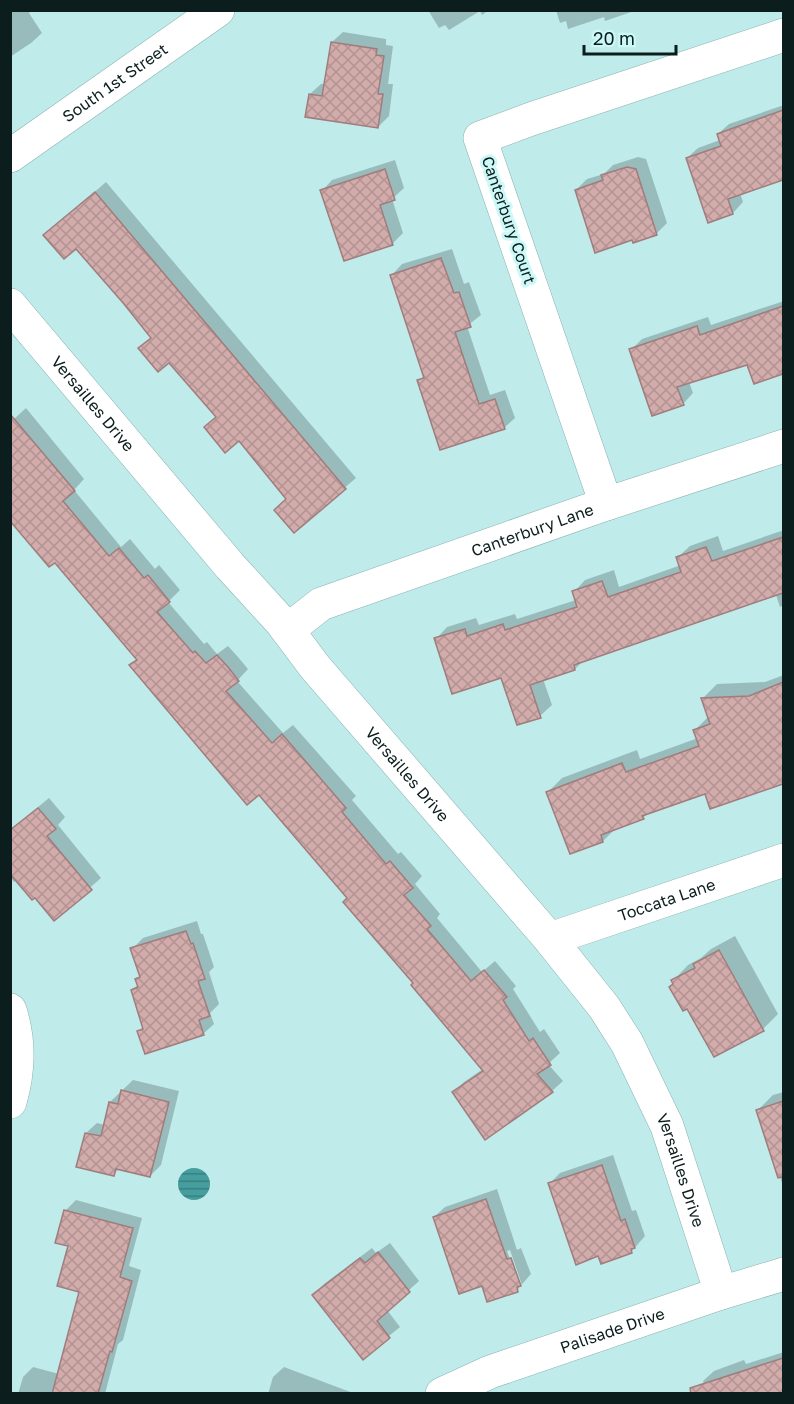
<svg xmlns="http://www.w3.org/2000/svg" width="794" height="1404" font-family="'Golos Text',sans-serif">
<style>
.water{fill:url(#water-rules)}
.shadow{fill:#0003;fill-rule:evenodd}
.building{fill:url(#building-cross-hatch);stroke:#a17c7d;stroke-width:1.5}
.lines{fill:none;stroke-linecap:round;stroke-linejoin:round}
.minor-casing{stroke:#88b2b1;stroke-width:34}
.minor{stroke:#fff;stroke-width:33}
.labels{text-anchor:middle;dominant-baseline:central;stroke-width:6;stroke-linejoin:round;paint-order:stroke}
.street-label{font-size:16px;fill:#0b1d1c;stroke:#ccf9f7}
</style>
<defs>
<pattern id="water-rules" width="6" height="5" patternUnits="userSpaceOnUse" patternTransform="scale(1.5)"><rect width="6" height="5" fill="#459e9d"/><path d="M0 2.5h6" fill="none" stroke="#38807f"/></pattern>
<pattern id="building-cross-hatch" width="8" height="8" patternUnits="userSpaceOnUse" patternTransform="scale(1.5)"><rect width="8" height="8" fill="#d2abab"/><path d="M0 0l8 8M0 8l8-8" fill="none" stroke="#b39393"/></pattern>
</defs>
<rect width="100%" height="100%" fill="#bfebea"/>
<circle class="water" cx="194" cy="1184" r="16"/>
<g class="shadow">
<path d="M10,10H32L29,13L42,33L31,43L10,57Z"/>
<path d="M428,10H489L482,15L480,11L449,30L445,25L439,28Z"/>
<path d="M556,10H637L605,21L604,17L568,29L566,21L560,23Z"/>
<path d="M343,32L386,39V45L393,46L388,84H393L389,116L378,127L310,94L321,84H325L332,42Z"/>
<path d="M784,105V175L740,193L743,202L733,213L709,221L687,158L698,148L720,140L718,134L729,124Z"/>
<path d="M638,157L646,159L667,223L656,234L576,190L587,179L604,174L613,165Z"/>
<path d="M395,160L404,188L392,199L403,233L392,244L322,191L332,180Z"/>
<path d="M106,182L356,478L294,531L288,498L239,439L169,361L140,349L152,337L77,247L45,235Z"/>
<path d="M452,249L464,284L469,282L481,315L467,326L490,395L505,390L515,418L504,428L419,381L425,375L392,275L402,264Z"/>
<path d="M784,301V372L755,382L748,363L689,382L693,393L683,404L631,350L642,339L708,317L711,325Z"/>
<path d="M26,408L84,479L74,490L121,547L130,539L155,569L159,565L180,590L168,602L204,644L207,642L217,654L228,646L238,657L248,669L237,681L283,733L293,725L356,796L352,800L398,854L401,852L422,876L415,884L440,914L437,918L482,972L495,961L516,986L513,989L540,1032L544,1029L560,1053L548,1064L563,1081L552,1091L485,1138L454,1092L464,1082L483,1069L349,898L259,793L131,666L138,659L55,561L13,420Z"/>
<path d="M784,530V605L780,607L776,595L584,660L575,669L543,679L552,705L540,716L502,676L436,639L447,627L476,618L479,625L515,614L517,619L576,600L574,592L585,580L614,570L619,587L681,565L678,557L690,546L718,536L723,551Z"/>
<path d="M784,675V782L711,807L706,793L649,812L643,818L616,828L603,841L548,792L562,778L637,750L640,759L698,738L695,730L709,716L703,698L717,684L765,682Z"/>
<path d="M49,798L65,817L58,825L101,878L54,919L36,897L17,880L14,882L10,877V830Z"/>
<path d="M197,921L201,934H203L214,967L209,972L219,1004L210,1013L214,1024L203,1034L139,1031L144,1026L132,990L139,984L137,979L141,976L132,949L143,938Z"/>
<path d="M735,936L778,1014L763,1029L673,981L688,965L701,958L711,949Z"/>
<path d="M133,1080L179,1091L161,1165L150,1176L120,1168L113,1174L86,1133L97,1123L105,1125L110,1102Z"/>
<path d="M784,1092V1189L758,1110L773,1095Z"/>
<path d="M613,1155L632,1211L636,1210L645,1236L631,1252L599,1254L550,1183L560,1173Z"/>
<path d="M497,1189L517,1250L521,1248L531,1274L517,1290L483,1284L434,1217L445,1207ZM510,1250L522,1285H519L507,1251Z"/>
<path d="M76,1200L142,1218L129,1266L141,1270L123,1340L118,1344L105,1394H18L23,1377L33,1367L59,1374L81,1291L70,1245L65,1211Z"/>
<path d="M390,1243L419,1281L387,1310L400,1327L363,1357L314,1295L324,1284L372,1248L376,1253Z"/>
<path d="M784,1352V1394H694L706,1390L703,1381L714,1371L744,1360L746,1364Z"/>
<path d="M284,1367L353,1393L268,1394L273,1377Z"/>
</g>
<g class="building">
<path d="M331,42L377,49L376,55L384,56L378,94H383L378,128L305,117L309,94L322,96Z"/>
<path d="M783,110V180L728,199L733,214L708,223L686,158L721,146L717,134Z"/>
<path d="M627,167L636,169L657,235L633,243L632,240L595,253L575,190L603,180L601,175Z"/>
<path d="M385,169L395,200L380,205L393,245L344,261L320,190Z"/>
<path d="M95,192L346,489L294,533L274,510L286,499L239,441L225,453L204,427L216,417L169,363L158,372L138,348L151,338L124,304L76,249L64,259L43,235Z"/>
<path d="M441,258L454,293L459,292L471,327L455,332L479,404L495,399L505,429L440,450L417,380L424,378L390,275Z"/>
<path d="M783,306V374L754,384L747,365L677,387L684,405L652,416L629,349L697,326L700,335Z"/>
<path d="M10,414L75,491L63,501L109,556L119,548L144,578L148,575L170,602L157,612L193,653L195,651L206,663L217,655L228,667L239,681L226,691L272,743L282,734L346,808L342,812L386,864L390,861L413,888L404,895L431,926L427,929L471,981L484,970L507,997L503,1000L529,1041L533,1038L551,1065L537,1074L553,1092L485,1140L452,1092L483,1071L411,985L413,983L343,902L347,898L259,795L247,805L129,665L137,660L55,563L49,567L10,521Z"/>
<path d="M783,537V593L574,665L575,670L530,685L541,718L517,725L501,678L452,694L434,638L465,629L467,636L503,624L505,630L577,607L572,591L602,581L608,597L681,572L676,557L706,547L712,561Z"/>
<path d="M783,682V784L710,809L705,794L642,816L644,819L601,835L603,842L570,854L546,792L622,763L626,772L699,746L693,730L710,724L701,698L749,696Z"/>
<path d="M38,808L56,829L47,836L92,890L54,921L35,898L32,900L10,874V830Z"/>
<path d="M186,931L191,944L193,943L205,979L198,981L210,1016L199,1020L204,1035L145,1054L137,1031L143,1029L131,990L138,987L135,979L140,977L130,948Z"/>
<path d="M719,950L764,1031L714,1057L687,1009L683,1011L669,987L673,984L671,980L695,968L693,964Z"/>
<path d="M121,1090L169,1102L150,1177L116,1169L114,1176L76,1167L85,1133L101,1136L109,1102L118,1104Z"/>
<path d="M783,1101V1177L778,1178L756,1110Z"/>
<path d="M602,1165L621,1221L625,1219L635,1248L631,1249L632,1253L601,1264L598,1256L576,1265L548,1183Z"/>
<path d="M486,1199L507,1259L511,1258L521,1286L517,1287L518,1292L487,1302L482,1286L459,1294L433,1217Z"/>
<path d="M64,1210L133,1228L120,1277L132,1281L112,1352L110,1351L98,1394H52L79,1292L57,1286L68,1246L55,1243Z"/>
<path d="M378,1252L410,1292L377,1321L390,1338L363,1360L312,1295L360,1258L365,1263Z"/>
<path d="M783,1358V1394H691L690,1388Z"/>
</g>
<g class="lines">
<g class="minor-casing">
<g id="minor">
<path id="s1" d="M10,156L218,10"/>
<path id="s2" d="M10,305L230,566L282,623L315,667L548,937L604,1007L627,1043L667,1126L721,1293"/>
<path d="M606,504L480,138L531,119L784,35"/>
<path id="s3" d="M288,630L321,604L606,504L784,446"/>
<path id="s4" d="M550,939L784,860"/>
<path d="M10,1010C20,1042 19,1070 10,1102"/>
<path id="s5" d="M442,1394L490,1372L721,1293L784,1274"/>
</g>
</g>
<use href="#minor" class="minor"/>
</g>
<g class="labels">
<g class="street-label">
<text stroke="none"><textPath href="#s1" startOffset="128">South 1st Street</textPath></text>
<text transform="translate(509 220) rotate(71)">Canterbury Court</text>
<text stroke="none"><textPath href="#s2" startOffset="129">Versailles Drive</textPath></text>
<text stroke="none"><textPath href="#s3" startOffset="266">Canterbury Lane</textPath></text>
<text stroke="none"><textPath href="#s2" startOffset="615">Versailles Drive</textPath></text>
<text stroke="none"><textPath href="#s4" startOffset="123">Toccata Lane</textPath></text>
<text stroke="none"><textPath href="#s2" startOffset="1101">Versailles Drive</textPath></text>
<text stroke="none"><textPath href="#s5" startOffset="182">Palisade Drive</textPath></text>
</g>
</g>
<rect width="794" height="1404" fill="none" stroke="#0b1d1c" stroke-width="24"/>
<path d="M584 45v9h92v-9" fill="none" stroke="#0b1d1c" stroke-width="3"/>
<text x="593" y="45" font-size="18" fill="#0b1d1c" stroke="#ccf9f7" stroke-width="4.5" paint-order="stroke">20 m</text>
</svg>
